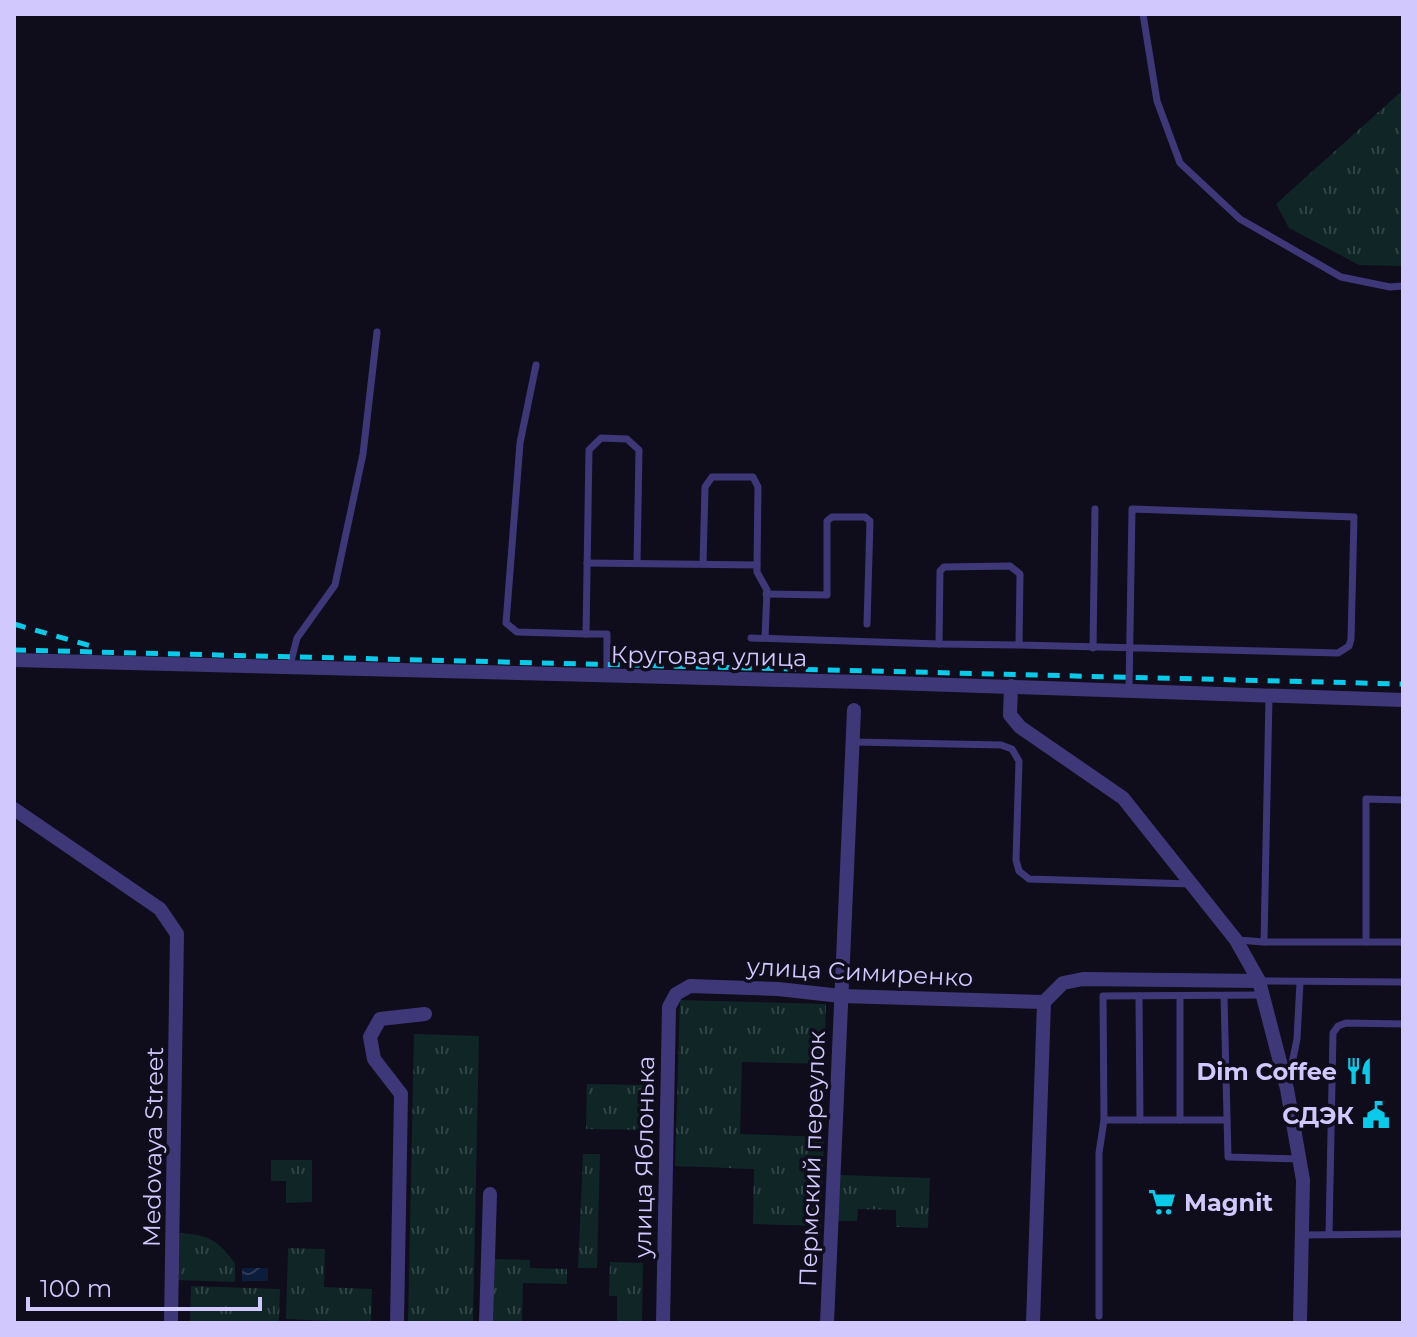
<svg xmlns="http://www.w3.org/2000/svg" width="1417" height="1337" font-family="Montserrat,sans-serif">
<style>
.grass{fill:url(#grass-tufts)}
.water{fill:url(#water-waves)}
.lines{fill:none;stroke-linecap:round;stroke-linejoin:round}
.service{stroke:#3e3879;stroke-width:7}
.minor{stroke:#3e3879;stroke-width:14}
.rail{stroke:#09cae9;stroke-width:5;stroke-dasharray:12 10;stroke-linecap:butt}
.labels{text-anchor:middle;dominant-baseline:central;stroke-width:7;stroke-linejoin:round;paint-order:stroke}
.street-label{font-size:24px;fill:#d1c9fd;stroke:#0f0c1c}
.poi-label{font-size:24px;font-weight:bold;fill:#d1c9fd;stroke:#0f0c1c;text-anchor:end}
</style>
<defs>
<pattern id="grass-tufts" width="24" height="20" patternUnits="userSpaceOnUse" patternTransform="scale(2)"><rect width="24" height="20" fill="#0f2526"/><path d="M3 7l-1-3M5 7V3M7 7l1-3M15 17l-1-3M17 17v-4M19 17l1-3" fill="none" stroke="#314346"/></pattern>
<pattern id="water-waves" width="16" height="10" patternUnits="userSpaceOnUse" patternTransform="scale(2)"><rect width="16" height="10" fill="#0c1c3b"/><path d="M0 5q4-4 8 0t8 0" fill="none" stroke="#2e3c58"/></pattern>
</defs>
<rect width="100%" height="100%" fill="#0f0c1c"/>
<g class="grass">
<path d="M1403,90V266L1359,265L1289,228L1276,204Z"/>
<path d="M680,1000L826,1004L824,1064L742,1062L740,1134L824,1137L821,1226L753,1224L754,1169L675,1166Z"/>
<path d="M414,1034L479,1036L473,1323H408Z"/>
<path d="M587,1084L650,1085L649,1130L586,1129Z"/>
<path d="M583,1154H600L597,1268H578Z"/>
<path d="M271,1160H312V1202L286,1203V1181H271Z"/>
<path d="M839,1175L930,1178L928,1228L896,1227V1210L858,1209L857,1221H837Z"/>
<path d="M178,1233C209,1235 215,1238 235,1263V1282L176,1280Z"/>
<path d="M288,1248L325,1249L324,1287L372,1289L371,1323L286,1319Z"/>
<path d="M495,1259L530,1260V1268L567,1269V1284L523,1283L522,1323H493Z"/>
<path d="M610,1262L643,1263L642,1323H617V1296H609Z"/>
<path d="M191,1286L280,1289L279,1323H190Z"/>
</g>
<rect class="water" x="242" y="1268" width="26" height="13"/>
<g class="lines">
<g class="service">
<path d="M1143,14L1157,101L1180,163L1240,219L1341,277L1390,287L1403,286"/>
<path d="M536,365L520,443L506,623L517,632L586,634L589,450L601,438L627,439L639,450L637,563"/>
<path d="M587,563L757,565V572L767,590L765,638"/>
<path d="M703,564L705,487L712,477H753L758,487L757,565"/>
<path d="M766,594L827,595V521L832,517H865L870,521L867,624"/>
<path d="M586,634H607V676"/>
<path d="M751,638L939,644"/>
<path d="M1019,645L939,644L940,571L944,567L1010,566L1020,574L1019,645L1338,653L1349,646L1351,639L1354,517L1132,509L1129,691"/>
<path d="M1093,648L1095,509"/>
<path d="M289,669L297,638L335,585L363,454L377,332"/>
<path d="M853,742L1001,745L1012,749L1019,761L1016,860L1019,871L1029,879L1191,884"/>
<path d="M1238,940L1264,942L1269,697"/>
<path d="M1264,942H1403"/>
<path d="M1366,942V799L1403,800"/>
<path d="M1259,981L1403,982"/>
<path d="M1139,996L1140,1120"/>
<path d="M1180,996V1120"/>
<path d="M1224,996L1228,1157L1300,1159"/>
<path d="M1288,1083L1297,1039L1300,982"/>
<path d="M1227,1120H1104L1103,996L1262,995"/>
<path d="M1329,1233L1333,1033L1338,1026L1346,1023L1403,1024"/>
<path d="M1303,1235L1403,1234"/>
<path d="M1099,1316V1153L1104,1120"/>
</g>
<g class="minor">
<path d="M14,660L863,682L1403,700"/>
<path d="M1011,686L1010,715L1020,727L1123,798L1236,940L1259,981L1287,1089L1303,1180L1300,1323"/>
<path d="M14,809L160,909L177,934L171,1323"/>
<path d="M1044,1002L1063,983L1083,979L1259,981"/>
<path d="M397,1323L401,1094L374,1059L370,1037L380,1019L425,1014"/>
<path d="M486,1323L490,1194"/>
<path d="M663,1323L669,1007L676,994L690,986L778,989L841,996L1044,1002"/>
<path d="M827,1323L854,710"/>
<path d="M1033,1323L1044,1002"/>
</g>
<g class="rail">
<path d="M14,624L91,646"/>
<path d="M14,650L1403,684"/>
</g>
</g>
<defs>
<g id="restaurant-bare" transform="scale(2.16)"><path d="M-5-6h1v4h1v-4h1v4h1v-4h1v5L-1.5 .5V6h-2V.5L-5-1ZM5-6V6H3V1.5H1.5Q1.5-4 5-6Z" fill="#09cae9" stroke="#0f0c1c" stroke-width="2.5" paint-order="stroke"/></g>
<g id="civic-bare" transform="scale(2.16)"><path d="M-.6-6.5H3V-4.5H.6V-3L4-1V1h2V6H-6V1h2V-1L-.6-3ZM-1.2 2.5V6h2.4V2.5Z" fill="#09cae9" stroke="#0f0c1c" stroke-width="2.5" paint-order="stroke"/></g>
<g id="supermarket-bare" transform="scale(2.16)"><path d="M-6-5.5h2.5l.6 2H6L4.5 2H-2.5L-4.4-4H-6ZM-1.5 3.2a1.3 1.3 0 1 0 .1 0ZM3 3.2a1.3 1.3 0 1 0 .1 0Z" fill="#09cae9" stroke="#0f0c1c" stroke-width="2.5" paint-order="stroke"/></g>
</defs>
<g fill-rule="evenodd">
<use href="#restaurant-bare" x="1359" y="1071"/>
<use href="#civic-bare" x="1376" y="1115"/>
<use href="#supermarket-bare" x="1162" y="1202"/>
</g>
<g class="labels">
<g class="street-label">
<text transform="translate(709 656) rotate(1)">Круговая улица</text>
<text transform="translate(860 972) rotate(3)">улица Симиренко</text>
<text transform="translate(153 1147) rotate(-89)">Medovaya Street</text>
<text transform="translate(644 1157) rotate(-89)">улица Яблонька</text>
<text transform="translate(812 1159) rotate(-88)">Пермский переулок</text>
</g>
<g class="poi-label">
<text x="1337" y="1071">Dim Coffee</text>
<text x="1354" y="1115">СДЭК</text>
<text x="1184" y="1202" text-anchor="start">Magnit</text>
</g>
</g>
<rect width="1417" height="1337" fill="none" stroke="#d1c9fd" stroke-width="32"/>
<path d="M28 1297v12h232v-12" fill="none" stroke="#d1c9fd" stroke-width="4"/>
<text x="40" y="1297" font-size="24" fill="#d1c9fd" stroke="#0f0c1c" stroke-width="6" paint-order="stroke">100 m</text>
</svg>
